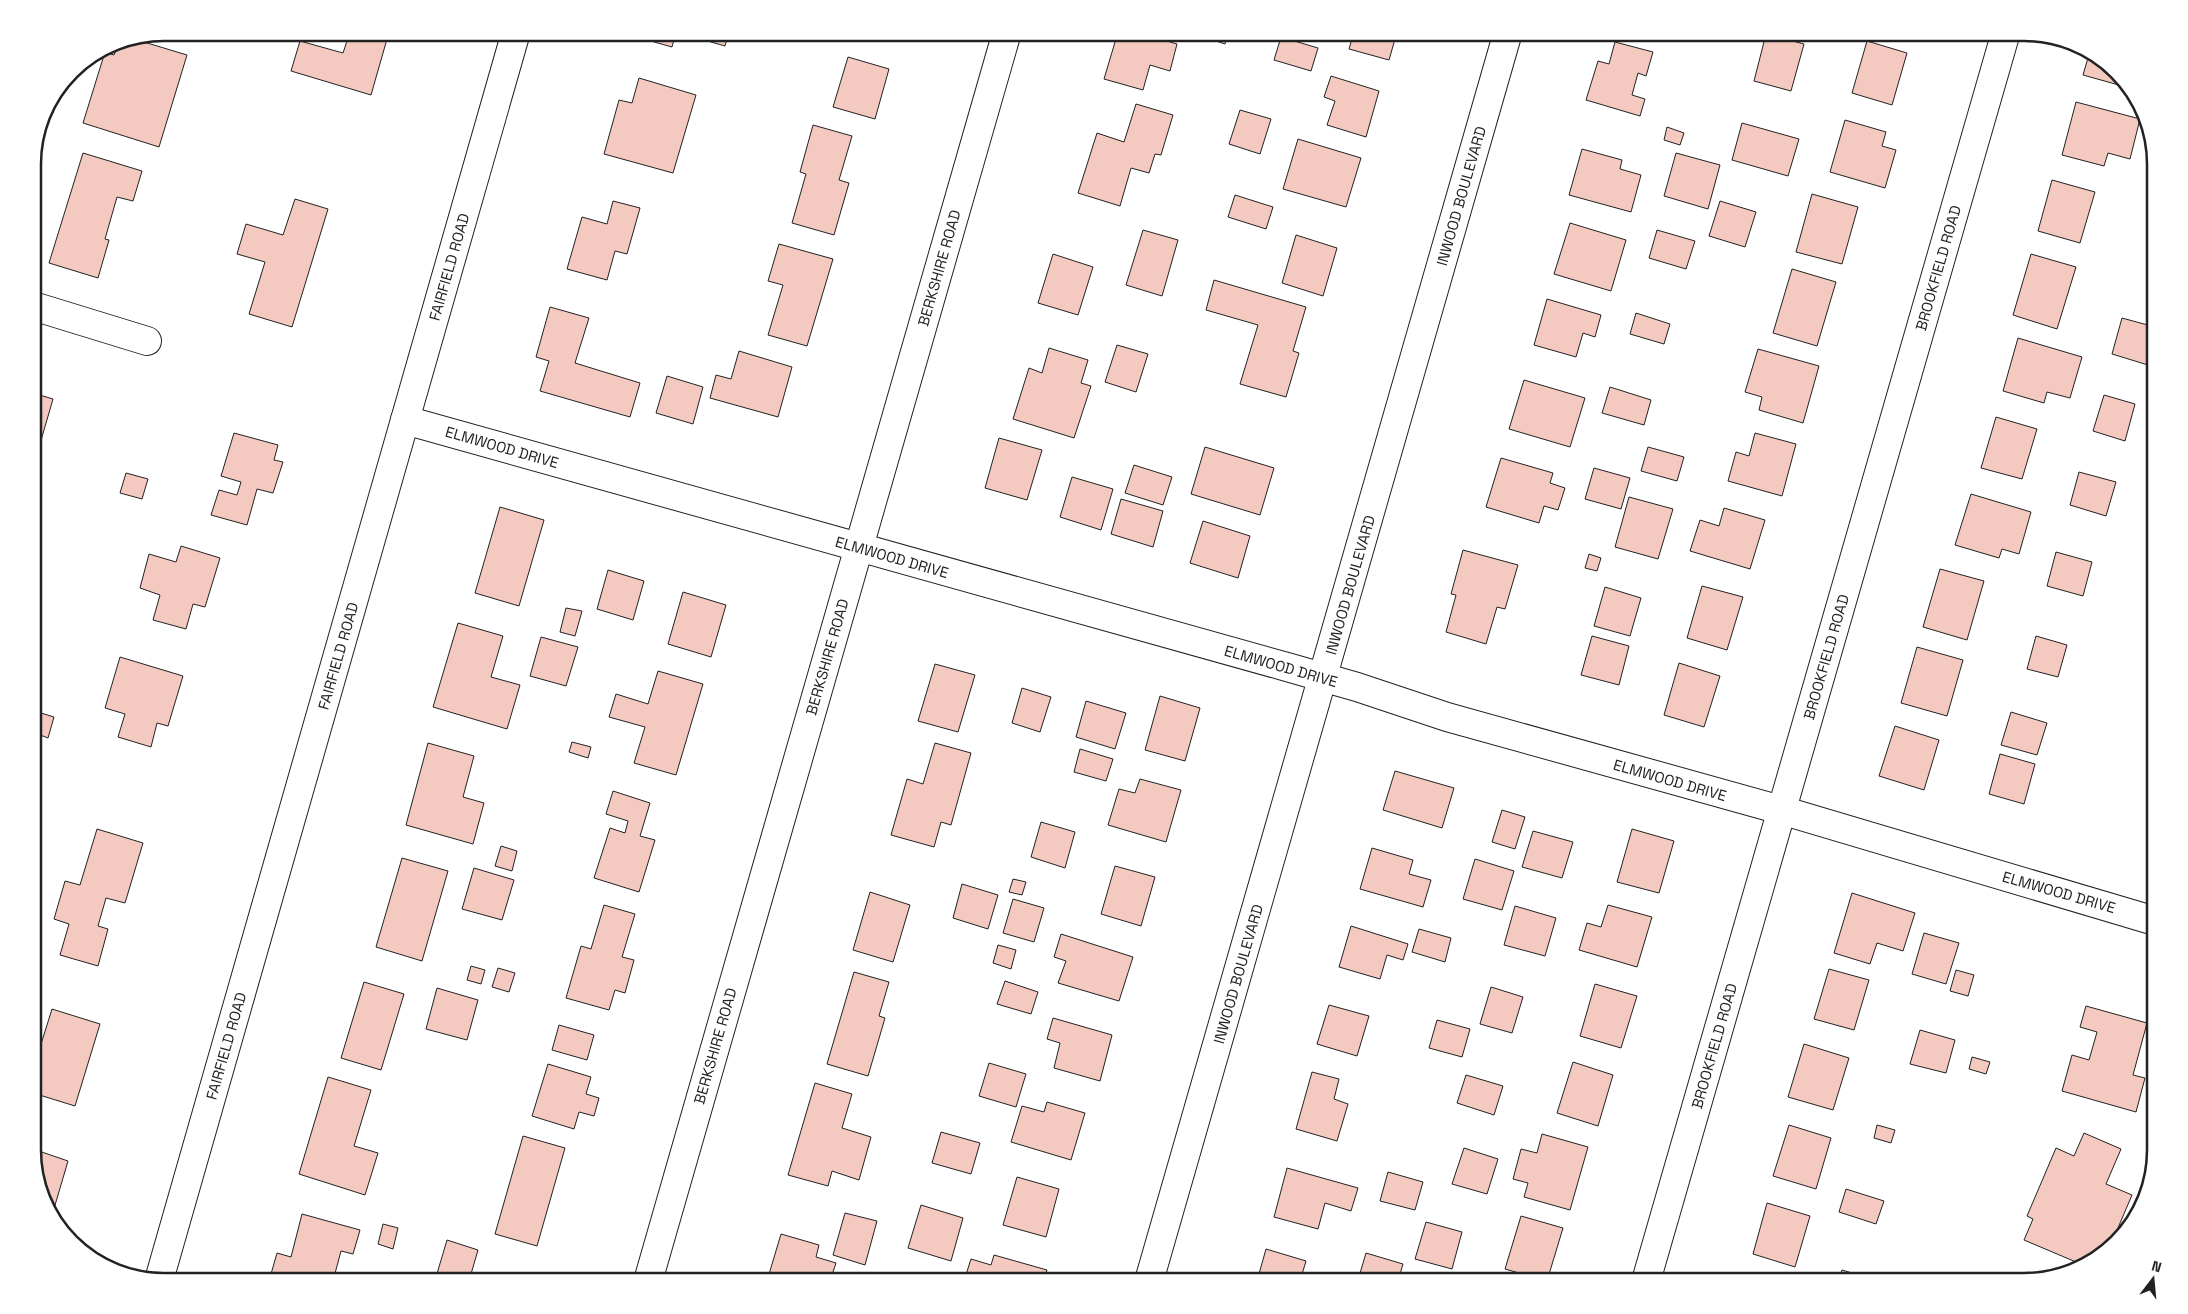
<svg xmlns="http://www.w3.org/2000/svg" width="2188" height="1314" font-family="'Space Grotesk',sans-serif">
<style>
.building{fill:#f3c9c0;stroke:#222}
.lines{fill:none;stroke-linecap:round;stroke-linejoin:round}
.minor-casing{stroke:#222;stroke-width:30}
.minor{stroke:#fff;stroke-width:28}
.labels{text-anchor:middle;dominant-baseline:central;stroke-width:4;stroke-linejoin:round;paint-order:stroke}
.street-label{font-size:15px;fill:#222;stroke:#fff}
.rim{fill:none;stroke:#222;stroke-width:2.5}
</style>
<rect width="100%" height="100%" fill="#fff"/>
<g class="building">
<path d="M350,32H389L371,95L291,71L300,41L343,53Z"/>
<path d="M634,32H676L672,47L633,36Z"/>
<path d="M676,32H729L725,46Z"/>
<path d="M1118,32H1136L1177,44L1170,71L1150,65L1143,90L1104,79Z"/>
<path d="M1189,32H1228L1225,44Z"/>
<path d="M1354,32H1397L1389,60L1349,49Z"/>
<path d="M1766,34L1804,44L1791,91L1754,81Z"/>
<path d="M1281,37L1318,48L1311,71L1274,60Z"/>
<path d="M134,39L187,55L159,147L83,123L105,52L114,55L119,42Z"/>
<path d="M1867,41L1907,53L1892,105L1852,93Z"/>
<path d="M1615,42L1653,52L1646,76L1638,73L1632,95L1645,99L1640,116L1586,100L1598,61L1609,64Z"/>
<path d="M2090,51L2126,86V87L2083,75Z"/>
<path d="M848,57L889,69L875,119L833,107Z"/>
<path d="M1331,76L1379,91L1366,137L1327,125L1335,101L1324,97Z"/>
<path d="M639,78L696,95L673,173L604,154L619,100L632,103Z"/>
<path d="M2076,102L2140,119L2130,159L2108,153L2104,166L2062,155Z"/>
<path d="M1136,104L1173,115L1161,155L1155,154L1149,173L1131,168L1120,206L1078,193L1097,133L1124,142Z"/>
<path d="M1240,110L1271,119L1260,154L1229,144Z"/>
<path d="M1845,120L1886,132L1882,146L1896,150L1885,188L1830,172Z"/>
<path d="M1742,123L1799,139L1788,176L1732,160Z"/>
<path d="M813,125L852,136L839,180L849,183L834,235L792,223L806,174L800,172Z"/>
<path d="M1667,127L1684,133L1680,145L1664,140Z"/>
<path d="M1298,139L1361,158L1346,207L1283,189Z"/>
<path d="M1582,149L1622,160L1620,169L1641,175L1631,212L1569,195Z"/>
<path d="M83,153L142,171L133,201L117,197L105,239L109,240L98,278L49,263Z"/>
<path d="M1676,153L1720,165L1708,209L1664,196Z"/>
<path d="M2052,180L2095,192L2080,243L2038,231Z"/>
<path d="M1812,194L1858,207L1842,264L1796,252Z"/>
<path d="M1235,195L1273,207L1266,229L1228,217Z"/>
<path d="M295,199L328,209L292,327L249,314L265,262L237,254L246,224L283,235Z"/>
<path d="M613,201L640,208L627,254L615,251L607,280L567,269L582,217L607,224Z"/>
<path d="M1720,201L1756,212L1745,247L1709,236Z"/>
<path d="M1570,223L1626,240L1611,291L1554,274Z"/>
<path d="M1143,230L1178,240L1162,296L1126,285Z"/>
<path d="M1657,230L1695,241L1686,269L1649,258Z"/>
<path d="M1296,235L1337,248L1323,296L1282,283Z"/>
<path d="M779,244L833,259L807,346L768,335L783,285L768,281Z"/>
<path d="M1053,254L1093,267L1078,315L1038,303Z"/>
<path d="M2031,254L2076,267L2057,329L2013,315Z"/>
<path d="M1792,269L1836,282L1817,346L1773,333Z"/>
<path d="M1214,280L1306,307L1293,351L1299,353L1286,397L1240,384L1258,325L1206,310Z"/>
<path d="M1547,299L1601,315L1595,337L1583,333L1576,357L1534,345Z"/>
<path d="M550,307L589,318L575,363L640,383L630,417L540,391L549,361L536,357Z"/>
<path d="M1636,313L1670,324L1664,344L1630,334Z"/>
<path d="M2122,318L2155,327V340L2148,365L2112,354Z"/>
<path d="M2018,338L2082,357L2070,398L2047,392L2044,403L2003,391Z"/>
<path d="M1117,345L1148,354L1136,392L1105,382Z"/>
<path d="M1049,348L1088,360L1081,383L1091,386L1074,438L1013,419L1029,368L1042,373Z"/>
<path d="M1758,349L1819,366L1803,423L1759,410L1762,397L1745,392Z"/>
<path d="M739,351L792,367L778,417L710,398L716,375L731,379Z"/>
<path d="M667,376L703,387L693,424L656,413Z"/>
<path d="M1524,380L1585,398L1570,447L1509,429Z"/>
<path d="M1610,387L1651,400L1644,425L1602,413Z"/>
<path d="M33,393L53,399L33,468Z"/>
<path d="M2104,395L2135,404L2125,441L2093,431Z"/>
<path d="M1996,417L2037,429L2022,479L1981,468Z"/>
<path d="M234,433L278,445L274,460L283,462L273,493L257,489L247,525L211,515L219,490L237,495L241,482L221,476Z"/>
<path d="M1755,433L1796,444L1782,496L1728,481L1736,452L1749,456Z"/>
<path d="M999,438L1042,450L1027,500L985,488Z"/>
<path d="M1205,447L1274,468L1260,515L1191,494Z"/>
<path d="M1648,447L1684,457L1677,481L1641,471Z"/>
<path d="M1501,458L1553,473L1550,483L1565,488L1558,510L1544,506L1539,523L1486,507Z"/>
<path d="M1134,465L1172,477L1163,505L1125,493Z"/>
<path d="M1594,468L1630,478L1621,509L1585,499Z"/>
<path d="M2079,472L2116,482L2106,516L2070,505Z"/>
<path d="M126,473L148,479L142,499L120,493Z"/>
<path d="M1072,477L1113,489L1101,530L1060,517Z"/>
<path d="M1971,494L2031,512L2019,554L2002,549L1999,558L1955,545Z"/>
<path d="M1629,497L1673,509L1658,559L1615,547Z"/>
<path d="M1121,499L1163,511L1153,547L1111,534Z"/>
<path d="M500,507L544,520L519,606L475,593Z"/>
<path d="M1724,508L1765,520L1750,569L1690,551L1700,520L1719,526Z"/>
<path d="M1203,521L1250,536L1238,578L1190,563Z"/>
<path d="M181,546L220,558L205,607L193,604L186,629L153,620L160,595L140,588L149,554L176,562Z"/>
<path d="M1463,550L1518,565L1505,609L1497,607L1486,644L1446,632L1456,595L1451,594Z"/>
<path d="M2056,552L2092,562L2083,596L2047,586Z"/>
<path d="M1589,554L1601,558L1597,571L1585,568Z"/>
<path d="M1940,569L1984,581L1967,640L1923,627Z"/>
<path d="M608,570L644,581L633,620L597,609Z"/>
<path d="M1702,586L1743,597L1727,650L1687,638Z"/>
<path d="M1605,587L1641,598L1630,636L1594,626Z"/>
<path d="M683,592L726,605L711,657L668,644Z"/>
<path d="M566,608L582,611L575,636L560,632Z"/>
<path d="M458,623L503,636L491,677L520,685L507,729L433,707Z"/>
<path d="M1592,636L1629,646L1619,685L1581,675Z"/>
<path d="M2036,636L2067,645L2058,677L2027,669Z"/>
<path d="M541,637L578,647L566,686L530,676Z"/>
<path d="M1917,647L1963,660L1947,716L1901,703Z"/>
<path d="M120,657L183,676L168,726L157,723L151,747L118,737L125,714L105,708Z"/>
<path d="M1679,663L1720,676L1704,727L1664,715Z"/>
<path d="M935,664L975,675L958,732L918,721Z"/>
<path d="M658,671L703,684L676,775L634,763L645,727L609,717L616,694L648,704Z"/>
<path d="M1022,688L1051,697L1040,732L1012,723Z"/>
<path d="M1160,696L1200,708L1185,761L1145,750Z"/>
<path d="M1086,701L1126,713L1115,749L1076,737Z"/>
<path d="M2011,712L2047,723L2037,755L2001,745Z"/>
<path d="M41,713L54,717L48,738L35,733Z"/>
<path d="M1895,726L1939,740L1924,790L1879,776Z"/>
<path d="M572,742L591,747L588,758L569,752Z"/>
<path d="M428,743L474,756L463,797L484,803L473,844L406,825Z"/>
<path d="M935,743L971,753L951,825L941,822L934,847L891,835L907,779L923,784Z"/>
<path d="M1080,749L1113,759L1106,781L1074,772Z"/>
<path d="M2000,754L2035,764L2024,804L1989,794Z"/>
<path d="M1395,771L1454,788L1442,828L1383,810Z"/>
<path d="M1140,779L1181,790L1166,842L1108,825L1119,789L1135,793Z"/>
<path d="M613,791L650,803L640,836L655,840L639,892L594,878L610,828L625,833L628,821L606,814Z"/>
<path d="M1502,810L1525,817L1515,849L1492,842Z"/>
<path d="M1041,822L1075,832L1065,868L1031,857Z"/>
<path d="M97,829L143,843L125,903L106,898L98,926L108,929L98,966L60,955L69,924L54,919L65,881L80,885Z"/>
<path d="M1632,829L1674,841L1659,893L1617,882Z"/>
<path d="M1533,831L1573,842L1562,878L1522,867Z"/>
<path d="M501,846L517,851L512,871L495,866Z"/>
<path d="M1372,848L1413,860L1409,874L1431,880L1423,907L1360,889Z"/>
<path d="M402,858L448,871L422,961L376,947Z"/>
<path d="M1475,859L1514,871L1502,910L1463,899Z"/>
<path d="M1115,866L1155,877L1141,926L1101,914Z"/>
<path d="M474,868L514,880L502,920L462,909Z"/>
<path d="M1013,879L1026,882L1022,895L1009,892Z"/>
<path d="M962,884L998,895L988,929L953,918Z"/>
<path d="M870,892L910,905L893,962L853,950Z"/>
<path d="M1852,893L1915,913L1903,951L1877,943L1870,964L1834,953Z"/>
<path d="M1013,899L1044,908L1034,942L1003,933Z"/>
<path d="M604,905L635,914L622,957L634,960L625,993L615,990L609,1010L566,998L581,946L591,949Z"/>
<path d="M1608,905L1652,917L1637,967L1579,950L1587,923L1601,927Z"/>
<path d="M1515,906L1556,918L1545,956L1504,945Z"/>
<path d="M1351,926L1408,944L1403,960L1387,955L1380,979L1339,967Z"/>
<path d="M1419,929L1451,938L1445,962L1412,952Z"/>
<path d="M1924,933L1959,943L1946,984L1912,974Z"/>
<path d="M1061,934L1133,957L1119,1001L1058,983L1066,961L1054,957Z"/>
<path d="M998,945L1016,950L1011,969L993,963Z"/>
<path d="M471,966L485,970L481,984L467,980Z"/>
<path d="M498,968L515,973L509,992L492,987Z"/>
<path d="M1829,969L1869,980L1854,1030L1814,1019Z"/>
<path d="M1956,970L1974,975L1968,996L1950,991Z"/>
<path d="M854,972L889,982L879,1016L885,1018L868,1076L827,1064Z"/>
<path d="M1005,981L1038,992L1031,1014L997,1004Z"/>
<path d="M364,982L404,994L381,1070L341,1058Z"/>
<path d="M1595,984L1637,996L1621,1048L1580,1036Z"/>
<path d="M1491,987L1523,997L1512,1033L1480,1024Z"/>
<path d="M437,988L478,1000L467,1040L426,1029Z"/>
<path d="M1329,1005L1369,1016L1357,1056L1317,1044Z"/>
<path d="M2086,1006L2147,1023L2133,1075L2145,1078L2136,1112L2062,1091L2072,1055L2089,1060L2097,1032L2080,1027Z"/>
<path d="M52,1009L100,1024L75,1106L33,1093V1056L37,1057Z"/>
<path d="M1053,1018L1112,1035L1100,1081L1054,1068L1060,1043L1047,1039Z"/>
<path d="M1437,1020L1470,1029L1462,1057L1429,1048Z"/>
<path d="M559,1025L594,1035L587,1060L552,1050Z"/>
<path d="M1920,1030L1955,1040L1946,1073L1910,1064Z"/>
<path d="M1804,1044L1849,1058L1833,1110L1788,1097Z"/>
<path d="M1972,1057L1990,1062L1986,1074L1969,1069Z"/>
<path d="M1573,1062L1613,1075L1598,1126L1557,1113Z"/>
<path d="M989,1063L1026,1074L1016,1107L979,1096Z"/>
<path d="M548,1064L591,1077L586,1094L599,1098L594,1116L579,1112L574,1129L532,1116Z"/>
<path d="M1312,1072L1339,1079L1334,1099L1348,1104L1337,1141L1296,1129Z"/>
<path d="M1466,1075L1503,1086L1494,1115L1457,1103Z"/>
<path d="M328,1077L371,1090L354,1146L378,1153L365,1195L299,1174Z"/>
<path d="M815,1083L852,1094L842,1128L871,1137L859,1180L832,1171L828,1186L788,1175Z"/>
<path d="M1047,1102L1085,1113L1071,1160L1011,1142L1022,1106L1044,1112Z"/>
<path d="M1789,1125L1831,1138L1816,1189L1773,1176Z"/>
<path d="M1877,1125L1895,1130L1891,1143L1874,1138Z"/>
<path d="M941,1132L980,1143L971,1174L932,1163Z"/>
<path d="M2084,1133L2121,1149L2106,1184L2132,1195L2112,1242L2090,1264L2083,1265L2024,1240L2033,1219L2027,1216L2056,1148L2074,1156Z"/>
<path d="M1542,1134L1588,1147L1570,1210L1524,1197L1528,1183L1513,1179L1521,1149L1537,1153Z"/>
<path d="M523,1136L565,1148L537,1246L495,1234Z"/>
<path d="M1464,1148L1498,1159L1487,1194L1452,1184Z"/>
<path d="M33,1149L68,1161L53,1212L49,1211L33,1158Z"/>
<path d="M1287,1168L1358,1188L1351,1211L1325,1203L1318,1229L1274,1217Z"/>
<path d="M1388,1172L1423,1182L1415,1210L1380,1201Z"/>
<path d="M1017,1177L1059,1189L1046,1237L1003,1225Z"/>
<path d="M1846,1189L1884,1201L1876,1224L1839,1212Z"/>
<path d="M1767,1203L1810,1216L1795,1267L1753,1254Z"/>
<path d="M921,1205L963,1218L951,1261L908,1248Z"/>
<path d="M845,1213L877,1221L865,1265L833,1255Z"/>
<path d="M302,1214L360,1230L353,1254L341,1251L333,1281H269L277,1253L291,1257Z"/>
<path d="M1521,1216L1563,1228L1547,1281L1505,1269Z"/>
<path d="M1426,1222L1462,1232L1452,1269L1415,1259Z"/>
<path d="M383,1224L398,1228L393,1249L378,1244Z"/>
<path d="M781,1234L819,1245L816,1257L836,1263L830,1281H767Z"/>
<path d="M447,1240L478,1250L469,1281H452L436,1277Z"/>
<path d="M1266,1249L1306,1261L1300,1281H1257Z"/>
<path d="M1366,1253L1403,1264L1398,1281H1364L1358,1280Z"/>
<path d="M994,1255L1047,1270L1043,1281H964L971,1259L991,1265Z"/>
<path d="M1842,1270L1879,1281H1838Z"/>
</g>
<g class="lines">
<g class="minor-casing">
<g id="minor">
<path d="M33,306L147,341"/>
<path d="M405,420L1287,667L1357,687L1447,717L1781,810L2155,921"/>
<path d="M159,1280L516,32"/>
<path d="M648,1281L1007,32"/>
<path d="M1149,1281L1508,32"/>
<path d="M1646,1281L2006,32"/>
</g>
</g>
<use href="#minor" class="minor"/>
</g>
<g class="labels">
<g class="street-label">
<text transform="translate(1461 196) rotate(-74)">INWOOD BOULEVARD</text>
<text transform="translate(449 267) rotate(-74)">FAIRFIELD ROAD</text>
<text transform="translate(939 268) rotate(-74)">BERKSHIRE ROAD</text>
<text transform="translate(1938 268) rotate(-74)">BROOKFIELD ROAD</text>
<text transform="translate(502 447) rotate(16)">ELMWOOD DRIVE</text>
<text transform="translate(892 557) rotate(16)">ELMWOOD DRIVE</text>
<text transform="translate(1350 585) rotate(-74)">INWOOD BOULEVARD</text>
<text transform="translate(338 656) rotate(-74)">FAIRFIELD ROAD</text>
<text transform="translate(827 657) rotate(-74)">BERKSHIRE ROAD</text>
<text transform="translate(1826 657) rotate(-74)">BROOKFIELD ROAD</text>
<text transform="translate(1281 666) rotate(16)">ELMWOOD DRIVE</text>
<text transform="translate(1670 780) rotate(16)">ELMWOOD DRIVE</text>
<text transform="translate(2059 892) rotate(16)">ELMWOOD DRIVE</text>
<text transform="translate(1238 974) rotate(-74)">INWOOD BOULEVARD</text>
<text transform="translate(226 1046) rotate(-74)">FAIRFIELD ROAD</text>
<text transform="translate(715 1046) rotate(-74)">BERKSHIRE ROAD</text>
<text transform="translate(1714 1046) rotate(-74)">BROOKFIELD ROAD</text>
</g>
</g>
<path d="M0 0H2188V1314H0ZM164 41H2024A123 123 0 0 1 2147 164V1150A123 123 0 0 1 2024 1273H164A123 123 0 0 1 41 1150V164A123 123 0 0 1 164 41Z" fill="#fff" fill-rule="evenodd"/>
<path class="rim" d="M164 41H2024A123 123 0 0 1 2147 164V1150A123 123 0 0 1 2024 1273H164A123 123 0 0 1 41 1150V164A123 123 0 0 1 164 41Z"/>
<g transform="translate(2153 1279) rotate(16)" stroke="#ffffff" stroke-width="4" paint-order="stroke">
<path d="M0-4L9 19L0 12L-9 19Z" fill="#222222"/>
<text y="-8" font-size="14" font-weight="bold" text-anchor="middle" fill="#222222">N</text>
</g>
</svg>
